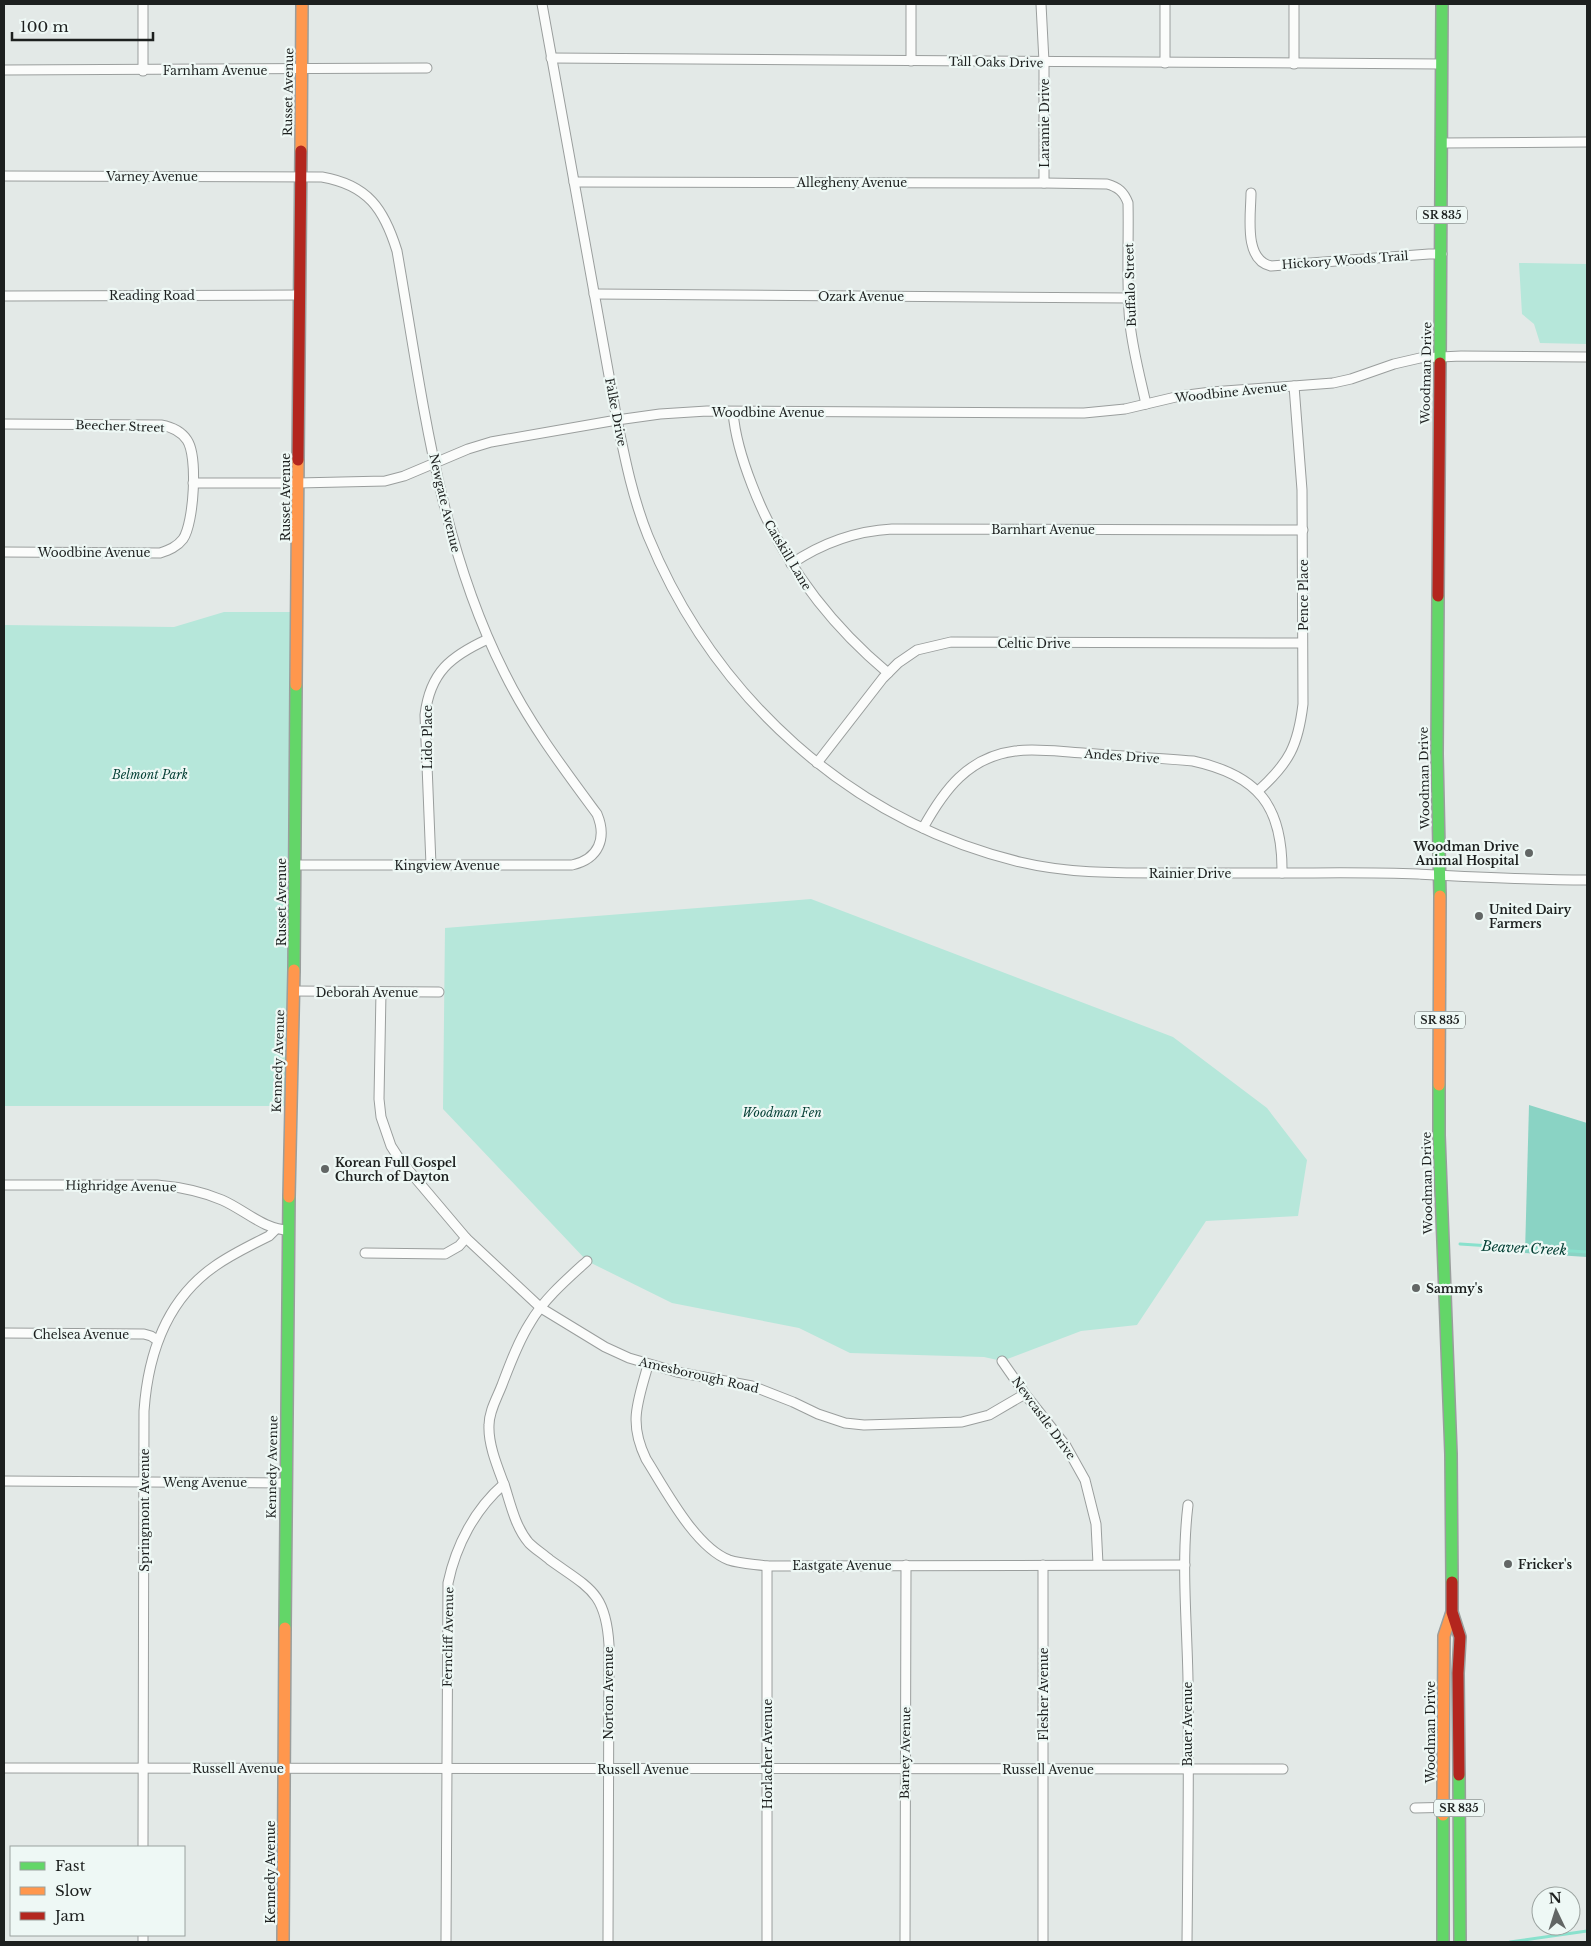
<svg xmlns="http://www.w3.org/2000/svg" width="1591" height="1946" font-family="'Libre Baskerville',serif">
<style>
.green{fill:#b6e7da}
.forest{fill:#8ad3c4}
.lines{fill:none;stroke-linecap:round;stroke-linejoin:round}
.stream{stroke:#89e1cd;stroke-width:3}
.street-casing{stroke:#9a9e9d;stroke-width:11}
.fast-casing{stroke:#9a9e9d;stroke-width:14}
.slow-casing{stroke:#9a9e9d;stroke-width:14}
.jam-casing{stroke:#9a9e9d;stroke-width:14}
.street{stroke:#fbfcfb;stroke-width:9}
.fast{stroke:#63d668;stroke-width:11}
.slow{stroke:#ff974d;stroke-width:11}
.jam{stroke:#b3261e;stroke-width:11}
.slow-bridge-casing{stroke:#93a9a4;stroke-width:14;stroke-linecap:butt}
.slow-bridge{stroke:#ff974d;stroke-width:11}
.poi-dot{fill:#626665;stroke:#eef8f5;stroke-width:2}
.labels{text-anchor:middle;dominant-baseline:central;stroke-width:4.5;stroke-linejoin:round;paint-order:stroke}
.shield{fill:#eef8f5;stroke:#5c615f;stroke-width:1}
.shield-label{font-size:11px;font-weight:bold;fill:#1d201f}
.street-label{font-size:12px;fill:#1d201f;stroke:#eef8f5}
.park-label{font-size:12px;font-style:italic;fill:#053f35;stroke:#eef8f5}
.poi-label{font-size:12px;font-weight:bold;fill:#1d201f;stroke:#eef8f5;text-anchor:start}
.water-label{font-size:14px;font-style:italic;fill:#013d32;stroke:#eef8f5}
</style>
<rect width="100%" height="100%" fill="#e3e9e7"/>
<g class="green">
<path d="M1519,263L1587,264V344L1540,343L1534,324L1522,314Z"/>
<path d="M224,612H298L291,1106H4V625L174,627Z"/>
<path d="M811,899L1173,1037L1267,1108L1307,1160L1298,1216L1206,1221L1137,1325L1081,1331L1002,1361L984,1357L850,1353L799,1328L672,1303L587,1261L443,1109L445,928Z"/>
</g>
<path class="forest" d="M1529,1105L1587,1123V1257L1525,1253Z"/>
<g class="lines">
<g class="stream">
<path d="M1460,1244L1587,1252"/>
<path d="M1510,1942L1587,1931"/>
</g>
<g class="street-casing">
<g id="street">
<path d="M143,4V71"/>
<path d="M542,4L617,420C625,459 633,499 648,536C714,697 850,821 1020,862C1066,873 1112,873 1158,873C1199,873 1239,873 1279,873C1325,873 1372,872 1418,874C1475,877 1531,880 1587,880"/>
<path d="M911,4V61"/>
<path d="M1041,4L1044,62V183"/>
<path d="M551,58L1441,64"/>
<path d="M1165,63V4"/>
<path d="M1294,64V4"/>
<path d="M4,70L427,68"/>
<path d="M1441,143L1587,142"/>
<path d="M4,176L322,177C368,185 384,209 397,251C422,394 438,541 504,672C529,723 563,768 597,814C607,838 599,859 572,865H295"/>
<path d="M574,182L1044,183L1107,184C1118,187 1124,192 1128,203C1129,243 1126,284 1130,324C1133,351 1140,377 1146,404"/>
<path d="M1251,193C1251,214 1243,260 1271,266L1429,254H1442"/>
<path d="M594,294L1128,298"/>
<path d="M4,296L300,295"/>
<path d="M733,412C735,437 743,462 752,485C781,560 827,622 888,673"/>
<path d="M4,424L161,425C172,427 181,431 187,440C198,456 194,523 183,539C177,547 169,550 160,553L4,552"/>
<path d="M193,483H298L385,481L404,476L468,449L491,442L617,420L660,414L707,411L1084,413L1125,409L1180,396L1211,392L1333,383L1351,379L1394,364L1420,358L1461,356L1587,357"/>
<path d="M791,564C822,543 855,531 892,529L1303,530"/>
<path d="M817,763L883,678L898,663L917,650L951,642L1302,643"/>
<path d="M1258,791C1289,763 1298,746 1303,704L1302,490L1294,386"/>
<path d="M923,828C944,790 968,757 1015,751C1037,748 1061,752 1083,753C1120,756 1157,758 1193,761C1258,775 1283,806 1282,873"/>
<path d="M431,865L425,715C430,672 451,656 488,639"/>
<path d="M294,991L439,992"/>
<path d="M381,992L379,1099L381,1117L391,1146L400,1160L466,1238L541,1308L605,1347L629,1358L677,1372L752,1386L793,1402L818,1414L845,1423L864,1425L962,1422L989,1415L1025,1394"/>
<path d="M4,1185H157C180,1187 201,1191 222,1200C245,1210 264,1230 289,1230"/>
<path d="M365,1253L445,1254L459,1246L466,1238"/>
<path d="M587,1261C566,1280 544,1299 530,1323C518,1342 510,1364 502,1385C497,1398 489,1411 489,1425C488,1445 498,1468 505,1487C511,1506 516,1528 529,1543C535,1549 543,1554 550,1560C589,1588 606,1592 609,1645L608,1942"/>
<path d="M4,1333L144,1334L151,1336L157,1340"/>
<path d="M1002,1361L1025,1394L1066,1446L1085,1480L1096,1524L1098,1564"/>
<path d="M648,1365C638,1402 628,1422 646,1459C665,1489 695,1547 729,1560C741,1564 754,1564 767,1566L1185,1565"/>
<path d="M4,1481L286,1483"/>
<path d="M4,1768L1283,1769"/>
<path d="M1415,1808L1459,1807"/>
<path d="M143,1847L144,1411C148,1354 166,1300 215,1266C232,1254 251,1245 269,1236L275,1230"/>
<path d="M143,1942V1935"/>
<path d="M446,1942L448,1583C456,1545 475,1509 504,1484"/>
<path d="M767,1942V1566"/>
<path d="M905,1942L906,1565"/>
<path d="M1043,1942V1565"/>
<path d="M1187,1942C1188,1855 1189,1767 1188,1680C1187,1622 1181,1563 1188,1505"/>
</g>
</g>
<g class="fast-casing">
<g id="fast">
<path d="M1440,363L1442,4"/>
<path d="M1438,596L1437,754L1440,896"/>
<path d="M294,970L296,685"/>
<path d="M1439,1085V1135L1451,1454L1452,1582"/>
<path d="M285,1628L289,1197"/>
<path d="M1459,1775L1460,1942"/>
<path d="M1443,1815V1942"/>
</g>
</g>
<g class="slow-casing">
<g id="slow">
<path d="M301,151L302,4"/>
<path d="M296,685L298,460"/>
<path d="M1439,1085L1440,896"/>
<path d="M289,1197L294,970"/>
<path d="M1443,1799L1444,1636L1452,1612"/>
<path d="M283,1942L285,1628"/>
</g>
</g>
<g class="jam-casing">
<g id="jam">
<path d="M298,460L301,151"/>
<path d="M1438,596L1440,363"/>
<path d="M1452,1582V1612L1460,1637L1458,1673L1459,1775"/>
</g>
</g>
<use href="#street" class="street"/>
<use href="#fast" class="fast"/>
<use href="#slow" class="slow"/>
<use href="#jam" class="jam"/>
<g class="slow-bridge-casing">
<path id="slow-bridge" d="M1443,1799V1815"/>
</g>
<use href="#slow-bridge" class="slow-bridge"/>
</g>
<g class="poi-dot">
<circle cx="1529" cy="853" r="5"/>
<circle cx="1479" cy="916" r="5"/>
<circle cx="325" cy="1169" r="5"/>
<circle cx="1416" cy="1288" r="5"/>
<circle cx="1508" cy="1564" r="5"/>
</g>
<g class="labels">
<g class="shield">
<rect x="1417" y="206.5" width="50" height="17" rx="4"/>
<rect x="1415" y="1011.5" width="50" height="17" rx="4"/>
<rect x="1434" y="1799.5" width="50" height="17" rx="4"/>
</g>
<g class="shield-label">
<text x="1442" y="215">SR 835</text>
<text x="1440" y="1020">SR 835</text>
<text x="1459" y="1808">SR 835</text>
</g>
<g class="street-label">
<text transform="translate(996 62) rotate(1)">Tall Oaks Drive</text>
<text x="215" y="70">Farnham Avenue</text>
<text transform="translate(288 92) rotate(-89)">Russet Avenue</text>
<text transform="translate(1044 123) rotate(-90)">Laramie Drive</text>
<text x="152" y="176">Varney Avenue</text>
<text x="852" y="182">Allegheny Avenue</text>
<text transform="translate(1345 260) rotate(-4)">Hickory Woods Trail</text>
<text transform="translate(1130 285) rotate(-92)">Buffalo Street</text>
<text x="152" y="295">Reading Road</text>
<text x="861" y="296">Ozark Avenue</text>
<text transform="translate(1426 373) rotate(-89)">Woodman Drive</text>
<text transform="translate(1231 392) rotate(-6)">Woodbine Avenue</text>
<text transform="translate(616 412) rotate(79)">Falke Drive</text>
<text x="768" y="412">Woodbine Avenue</text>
<text transform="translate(120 426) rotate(2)">Beecher Street</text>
<text transform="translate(285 497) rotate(-90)">Russet Avenue</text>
<text transform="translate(445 503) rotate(77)">Newgate Avenue</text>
<text x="1043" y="529">Barnhart Avenue</text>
<text x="94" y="552">Woodbine Avenue</text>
<text transform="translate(788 555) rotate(59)">Catskill Lane</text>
<text transform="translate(1303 595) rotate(-90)">Pence Place</text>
<text x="1034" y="643">Celtic Drive</text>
<text transform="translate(427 737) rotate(-90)">Lido Place</text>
<text transform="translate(1122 756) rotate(4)">Andes Drive</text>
<text transform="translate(1424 778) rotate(-91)">Woodman Drive</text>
<text x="447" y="865">Kingview Avenue</text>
<text x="1190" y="873">Rainier Drive</text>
<text transform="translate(281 902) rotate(-90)">Russet Avenue</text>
<text x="367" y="992">Deborah Avenue</text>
<text transform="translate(278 1061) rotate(-88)">Kennedy Avenue</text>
<text transform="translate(1427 1183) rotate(-91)">Woodman Drive</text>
<text transform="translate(121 1186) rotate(1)">Highridge Avenue</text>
<text x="81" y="1334">Chelsea Avenue</text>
<text transform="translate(699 1375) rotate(13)">Amesborough Road</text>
<text transform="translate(1044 1418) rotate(54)">Newcastle Drive</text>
<text transform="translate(272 1467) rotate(-89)">Kennedy Avenue</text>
<text x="205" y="1482">Weng Avenue</text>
<text transform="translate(144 1510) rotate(-90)">Springmont Avenue</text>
<text x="842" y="1565">Eastgate Avenue</text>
<text transform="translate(448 1637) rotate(-89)">Ferncliff Avenue</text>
<text transform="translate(608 1693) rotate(-90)">Norton Avenue</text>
<text transform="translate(1043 1694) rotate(-90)">Flesher Avenue</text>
<text transform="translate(1187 1724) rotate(-90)">Bauer Avenue</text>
<text transform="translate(1430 1732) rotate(-90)">Woodman Drive</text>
<text transform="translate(905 1753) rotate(-89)">Barney Avenue</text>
<text transform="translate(767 1754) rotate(-90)">Horlacher Avenue</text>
<text x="238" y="1768">Russell Avenue</text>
<text x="643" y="1769">Russell Avenue</text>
<text x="1048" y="1769">Russell Avenue</text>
<text transform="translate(270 1872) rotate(-90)">Kennedy Avenue</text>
</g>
<g class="park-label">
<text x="150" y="774">Belmont Park</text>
<text x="782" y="1112">Woodman Fen</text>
</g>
<g class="poi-label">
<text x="1519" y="846" text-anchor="end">Woodman Drive<tspan x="1519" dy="14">Animal Hospital</tspan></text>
<text x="1489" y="909">United Dairy<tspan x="1489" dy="14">Farmers</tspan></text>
<text x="335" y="1162">Korean Full Gospel<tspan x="335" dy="14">Church of Dayton</tspan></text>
<text x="1426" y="1288">Sammy's</text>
<text x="1518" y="1564">Fricker's</text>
</g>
<g class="water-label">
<text transform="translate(1524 1248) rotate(3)">Beaver Creek</text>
</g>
</g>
<rect width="1591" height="1946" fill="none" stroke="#1d201f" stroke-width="10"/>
<rect x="10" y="1846" width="175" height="90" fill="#eef8f5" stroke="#9aa29f"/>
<rect x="20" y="1862" width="25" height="8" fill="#63d668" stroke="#9aa29f"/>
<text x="55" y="1871" font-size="15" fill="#1d201f">Fast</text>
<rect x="20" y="1887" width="25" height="8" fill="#ff974d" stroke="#9aa29f"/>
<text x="55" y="1896" font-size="15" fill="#1d201f">Slow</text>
<rect x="20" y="1912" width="25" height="8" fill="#b3261e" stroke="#9aa29f"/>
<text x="55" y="1921" font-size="15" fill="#1d201f">Jam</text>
<g transform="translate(1556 1911) rotate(356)"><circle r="24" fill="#eef8f5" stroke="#9aa29f"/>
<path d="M0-4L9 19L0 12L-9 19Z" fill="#626665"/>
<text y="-8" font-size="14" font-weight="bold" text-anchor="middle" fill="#1d201f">N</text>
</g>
<path d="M12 32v8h141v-8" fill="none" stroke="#1d201f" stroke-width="2.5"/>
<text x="20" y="32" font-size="15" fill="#1d201f" stroke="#eef8f5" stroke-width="4" paint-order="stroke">100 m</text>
</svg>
